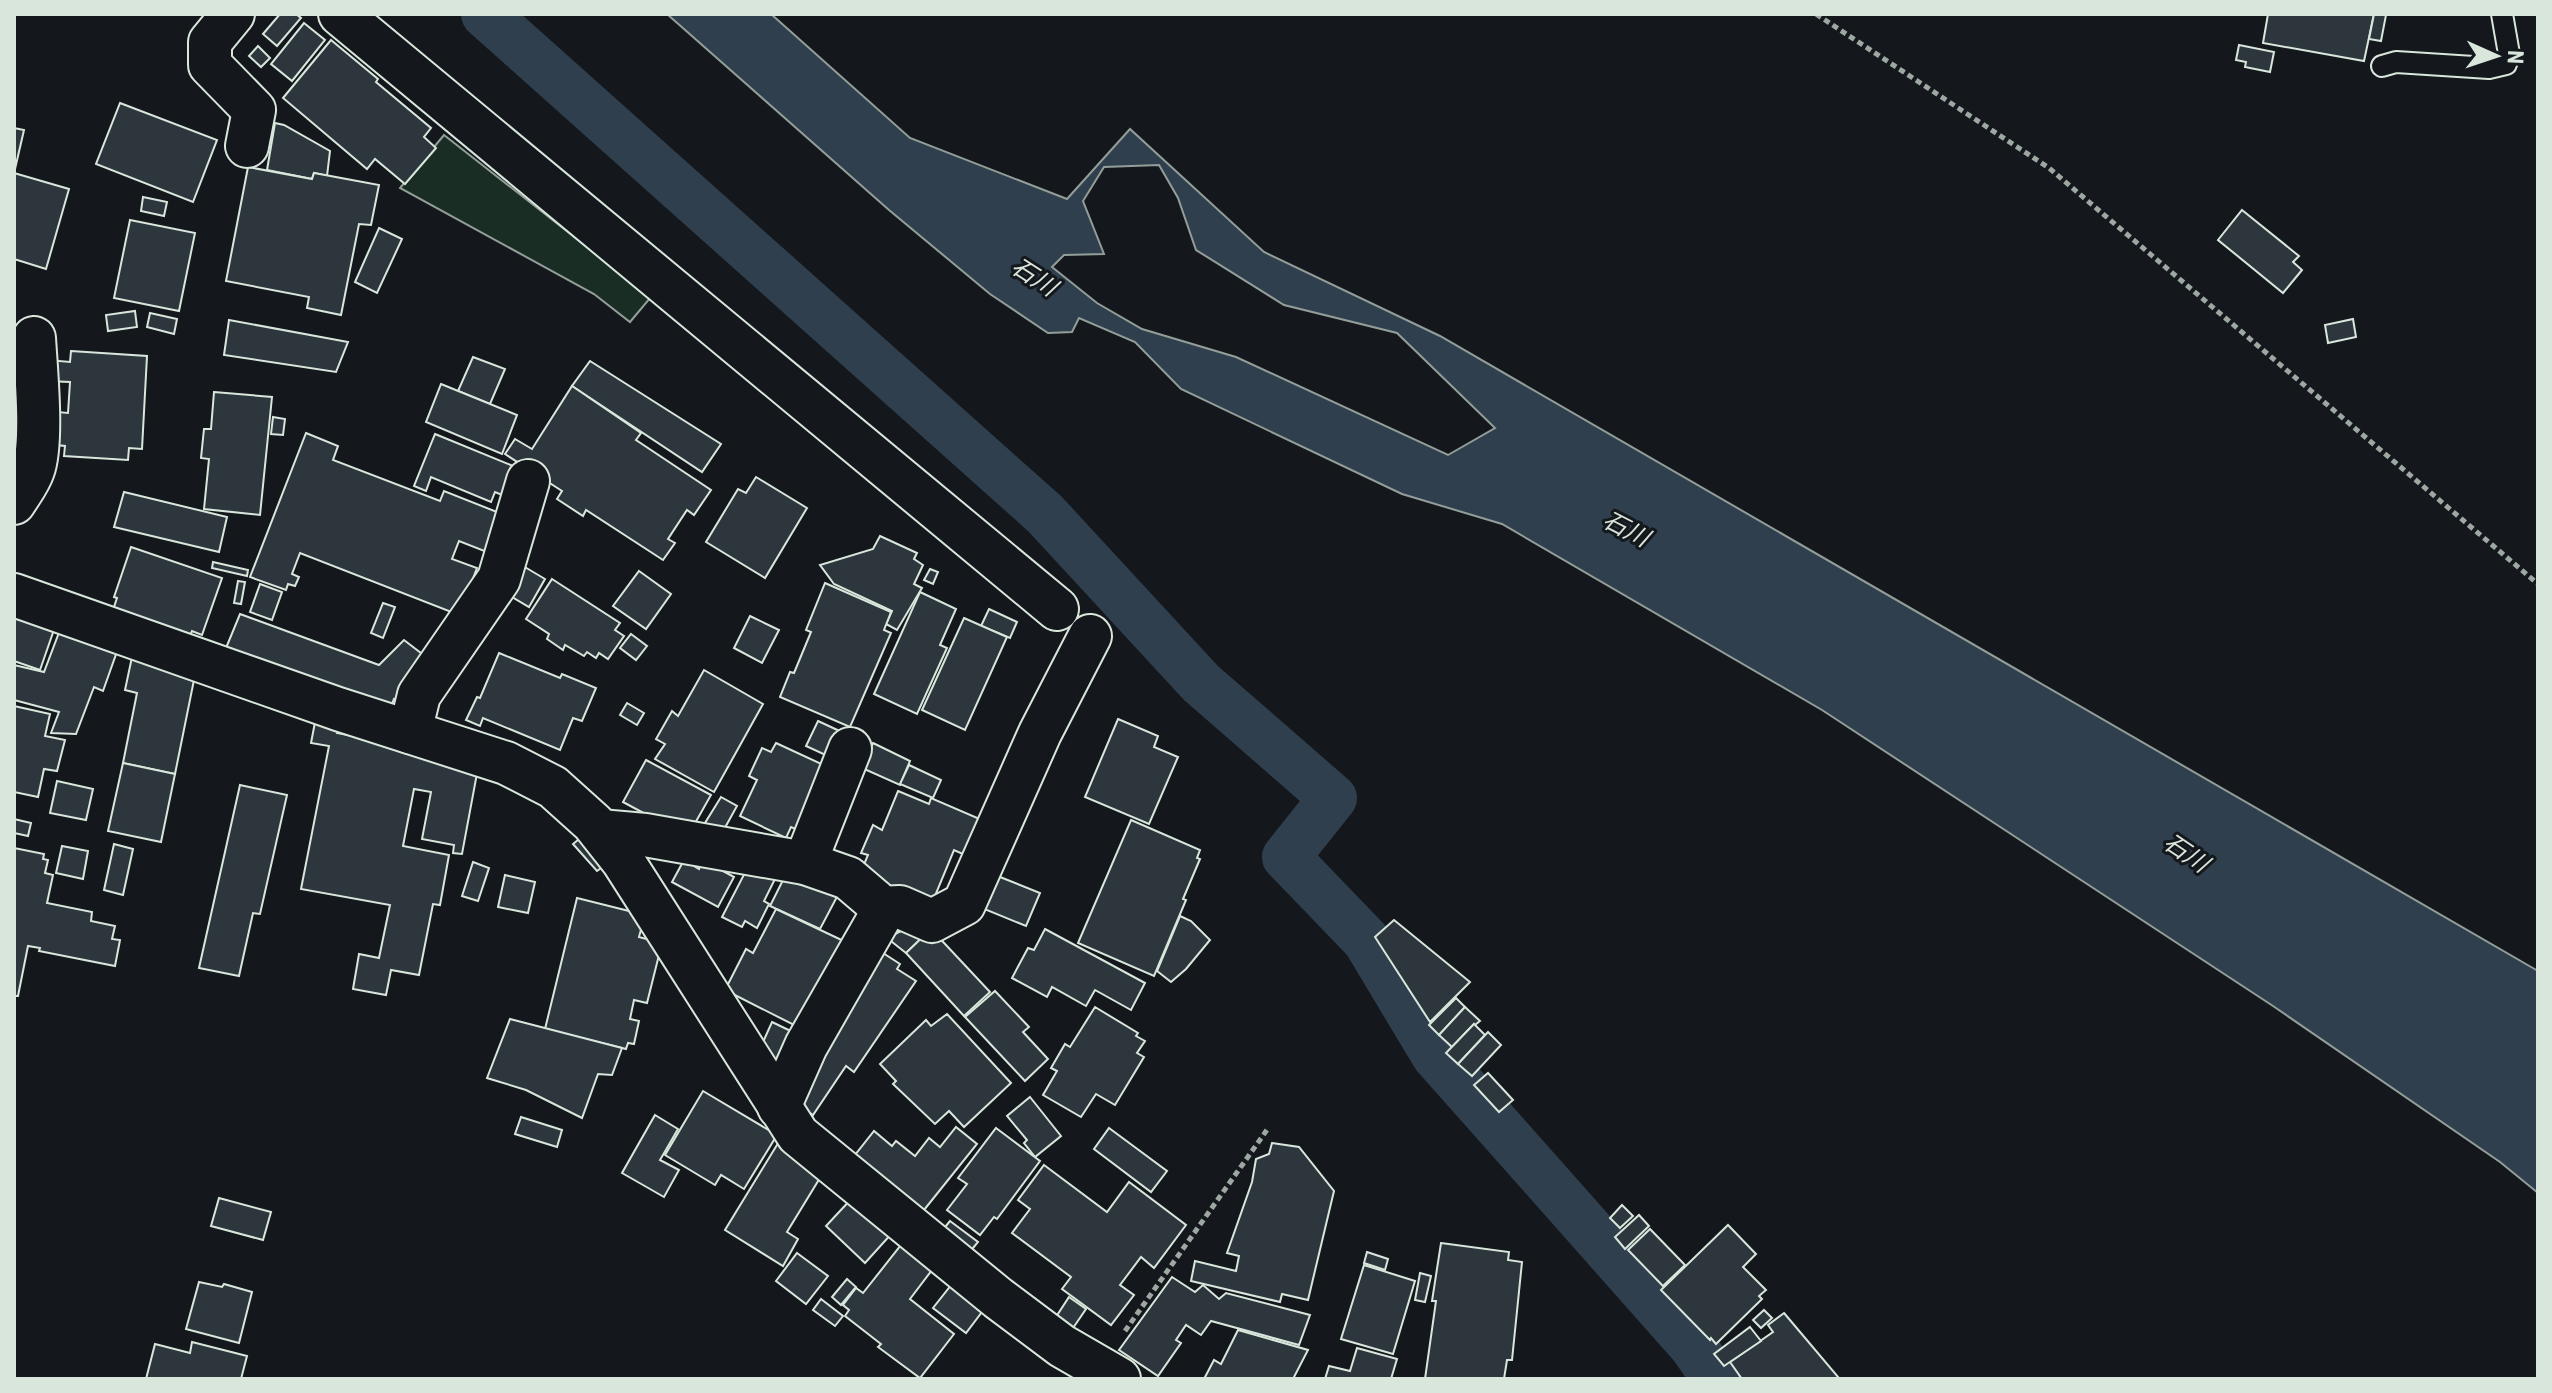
<svg xmlns="http://www.w3.org/2000/svg" width="2552" height="1393" font-family="'Roboto Condensed','Noto Sans JP',sans-serif">
<style>
.green{fill:#1a2d24;stroke:#939e99;stroke-width:2}
.water{fill:#2f3f4d;stroke:#939e99;stroke-width:2;fill-rule:evenodd}
.lines{fill:none;stroke-linecap:round;stroke-linejoin:round}
.canal{stroke:#2f3f4d;stroke-width:48}
.building{fill:#2c363c;stroke:#d8e6dc;stroke-width:2}
.service-casing{stroke:#d8e6dc;stroke-width:24}
.minor-casing{stroke:#d8e6dc;stroke-width:46}
.path{stroke:#9da8a2;stroke-width:5;stroke-dasharray:6 4;stroke-linecap:butt}
.service{stroke:#14181c;stroke-width:20}
.minor{stroke:#14181c;stroke-width:42}
.labels{text-anchor:middle;dominant-baseline:central;stroke-width:6;stroke-linejoin:round;paint-order:stroke}
.water-label{font-size:24px;font-style:italic;fill:#d8e6dc;stroke:#14181c}
</style>
<rect width="100%" height="100%" fill="#14181c"/>
<path class="green" d="M444,135L651,297L630,322L594,294L400,188Z"/>
<path class="water" d="M667,14H771L910,138L1067,199L1130,129L1264,252L1440,336L2538,971V1193L2500,1162L2273,1006L1822,710L1502,524L1402,494L1181,389L1135,342L1079,318L1072,332L1048,333L990,294L889,210ZM1159,165L1178,198L1196,250L1284,305L1397,333L1495,428L1448,455L1236,357L1142,329L1097,303L1052,267L1064,255L1104,254L1083,201L1104,167Z"/>
<g class="lines">
<path class="canal" d="M485,14L1045,514L1201,683L1333,798L1286,857L1366,940L1435,1055L1693,1346L1716,1379"/>
</g>
<g class="building">
<path d="M280,14H296L301,18L277,46L263,34Z"/>
<path d="M2268,14H2374L2364,61L2263,43Z"/>
<path d="M2374,14L2386,15L2381,41L2369,39Z"/>
<path d="M304,23L325,40L292,81L271,64Z"/>
<path d="M331,40L378,79L376,82L431,128L424,137L436,148L405,184L375,159L367,169L283,98Z"/>
<path d="M2239,45L2274,52L2270,72L2245,67L2246,62L2236,60Z"/>
<path d="M258,46L270,58L261,67L249,56Z"/>
<path d="M120,103L217,140L193,202L96,164Z"/>
<path d="M275,123L284,125L330,151L327,176L314,173L312,179L267,170Z"/>
<path d="M14,128L24,130L15,169H14Z"/>
<path d="M248,167L312,179L314,173L379,185L371,225L359,224L341,315L307,308L309,297L226,281Z"/>
<path d="M14,173L69,189L46,269L14,259Z"/>
<path d="M143,197L167,202L164,216L141,211Z"/>
<path d="M2242,210L2299,256L2293,262L2302,270L2283,293L2218,240Z"/>
<path d="M130,220L195,233L179,311L114,298Z"/>
<path d="M379,228L402,239L377,293L355,282Z"/>
<path d="M135,311L137,327L108,331L106,315Z"/>
<path d="M150,313L177,319L174,334L147,327Z"/>
<path d="M2353,319L2356,337L2328,343L2325,325Z"/>
<path d="M229,320L348,342L336,372L224,355Z"/>
<path d="M71,351L147,356L142,449L129,448L128,460L64,456L65,446L56,445L58,412L68,413L70,382L46,381L48,360L70,362Z"/>
<path d="M473,357L505,369L490,404L458,391Z"/>
<path d="M590,361L721,444L702,472L572,386Z"/>
<path d="M441,384L517,415L502,454L426,422Z"/>
<path d="M572,386L641,433L636,440L711,490L694,515L687,510L668,539L675,543L663,560L586,510L583,516L557,499L562,491L505,454L515,439L532,449Z"/>
<path d="M214,392L272,397L260,515L204,509L209,459L201,458L204,429H211Z"/>
<path d="M273,417L285,419L283,435L271,434Z"/>
<path d="M306,433L338,446L333,460L440,501L444,491L507,516L492,554L459,541L452,559L477,568L459,615L300,553L292,574L299,577L295,586L288,584L286,590L250,577Z"/>
<path d="M435,434L518,468L507,497L495,492L491,502L431,477L426,491L414,486Z"/>
<path d="M756,477L807,508L765,578L706,542L738,489L746,493Z"/>
<path d="M124,492L227,517L219,552L114,527Z"/>
<path d="M880,536L917,553L914,559L923,565L914,584L922,588L897,630L886,624L892,611L834,584L820,565L873,549Z"/>
<path d="M131,547L222,578L202,635L192,631L190,636L113,610L117,598L114,597Z"/>
<path d="M213,562L248,570L247,576L212,568Z"/>
<path d="M518,563L545,579L529,607L502,591Z"/>
<path d="M930,569L938,572L933,584L924,580Z"/>
<path d="M639,571L671,594L646,629L613,606Z"/>
<path d="M552,579L620,623L615,630L624,636L608,659L599,653L596,658L587,652L584,656L565,645L563,650L547,639L549,634L526,619Z"/>
<path d="M238,581L245,582L241,604L234,603Z"/>
<path d="M825,583L891,612L884,630L891,633L850,727L780,697L790,672L794,673L811,632L806,630Z"/>
<path d="M260,584L282,592L272,620L250,612Z"/>
<path d="M920,592L956,609L940,645L947,648L917,714L874,694Z"/>
<path d="M383,603L395,607L383,638L371,633Z"/>
<path d="M14,607L57,621L40,670L14,661Z"/>
<path d="M989,609L1017,622L1010,638L981,626Z"/>
<path d="M240,614L379,665L404,640L430,660L402,703L394,699L390,709L226,648Z"/>
<path d="M750,616L779,630L762,663L734,648Z"/>
<path d="M964,618L1007,637L965,730L922,710Z"/>
<path d="M63,622L120,643L103,691L94,687L76,734L51,733L59,712L14,700V665L44,672Z"/>
<path d="M631,634L647,646L636,660L620,648Z"/>
<path d="M499,653L560,678L562,674L596,688L582,721L573,718L560,750L483,718L480,726L466,720L477,697L480,698Z"/>
<path d="M132,657L196,670L175,774L123,763L137,693L125,690Z"/>
<path d="M704,670L763,704L714,792L655,759L665,744L656,739L672,711L678,716Z"/>
<path d="M627,703L644,713L637,725L620,715Z"/>
<path d="M14,706L50,714L45,736L65,740L57,771L44,769L38,797L14,792Z"/>
<path d="M316,717L339,722L337,733L415,748L478,768L462,854L453,853L454,845L422,839L431,792L414,789L403,846L449,855L440,905L433,904L419,975L391,970L386,995L353,989L359,954L379,958L390,905L301,889L329,746L311,743Z"/>
<path d="M1118,719L1158,736L1154,747L1178,757L1149,824L1085,797Z"/>
<path d="M818,721L844,733L832,758L806,746Z"/>
<path d="M776,743L830,768L800,831L791,827L786,838L740,816L757,780L749,776L762,748L771,752Z"/>
<path d="M873,743L910,761L900,785L862,768Z"/>
<path d="M646,760L711,795L690,832L664,824L623,802Z"/>
<path d="M123,763L175,774L161,842L108,831Z"/>
<path d="M909,765L941,780L933,798L900,784Z"/>
<path d="M57,781L93,789L86,820L50,813Z"/>
<path d="M240,785L287,795L260,914L253,913L239,976L199,968Z"/>
<path d="M898,791L929,804L931,798L989,823L974,859L954,850L930,908L858,879L868,855L861,853L873,825L882,830Z"/>
<path d="M721,797L737,806L722,833L705,823Z"/>
<path d="M14,819L31,823L28,836L14,833Z"/>
<path d="M1131,820L1200,850L1197,858L1200,859L1183,899L1186,900L1154,976L1078,943Z"/>
<path d="M584,835L608,863L597,871L573,844Z"/>
<path d="M114,844L133,849L123,895L104,890Z"/>
<path d="M62,846L88,851L83,879L56,873Z"/>
<path d="M14,848L44,854L43,859L48,860L45,873L53,875L47,903L92,912L91,921L115,926L112,939L120,940L115,966L39,951L40,948L28,946L18,996H14Z"/>
<path d="M684,860L699,869L703,860L734,877L718,907L672,882Z"/>
<path d="M751,861L777,875L764,901L769,904L757,928L745,921L742,927L722,917Z"/>
<path d="M473,862L489,868L478,901L462,896Z"/>
<path d="M789,868L839,893L820,929L770,906Z"/>
<path d="M990,873L1040,893L1026,926L977,906Z"/>
<path d="M505,875L535,882L528,913L498,907Z"/>
<path d="M577,898L645,915L639,937L662,943L647,1003L634,1000L630,1019L639,1021L634,1044L628,1043L626,1049L545,1029Z"/>
<path d="M776,909L850,944L800,1028L725,990L746,949L753,953Z"/>
<path d="M1180,916L1191,921L1210,940L1186,969L1171,982L1157,971Z"/>
<path d="M1394,920L1470,982L1430,1022L1375,937Z"/>
<path d="M919,922L927,933L906,953L887,938Z"/>
<path d="M931,929L990,992L964,1016L906,953Z"/>
<path d="M1045,929L1145,983L1131,1010L1095,990L1086,1006L1052,987L1047,997L1012,978L1028,948L1034,950Z"/>
<path d="M883,953L900,964L897,969L916,981L854,1072L846,1066L813,1115L794,1102Z"/>
<path d="M995,991L1029,1027L1023,1032L1048,1059L1025,1081L965,1017Z"/>
<path d="M1456,998L1465,1007L1439,1035L1429,1025Z"/>
<path d="M1095,1007L1138,1033L1136,1036L1145,1041L1137,1053L1144,1057L1115,1105L1096,1094L1081,1117L1043,1095L1057,1071L1051,1068L1065,1044L1070,1047Z"/>
<path d="M1465,1007L1480,1021L1475,1025L1474,1024L1452,1047L1439,1035Z"/>
<path d="M947,1014L1011,1083L964,1127L949,1111L935,1124L893,1084L896,1081L880,1064L926,1020L931,1026Z"/>
<path d="M510,1019L622,1048L612,1075L598,1074L582,1118L526,1090L487,1078Z"/>
<path d="M772,1022L799,1035L786,1064L759,1051Z"/>
<path d="M1474,1024L1485,1035L1458,1064L1446,1053Z"/>
<path d="M1488,1032L1501,1045L1472,1076L1458,1064Z"/>
<path d="M1488,1073L1513,1100L1499,1112L1474,1085Z"/>
<path d="M703,1091L777,1135L744,1189L721,1175L715,1185L665,1155Z"/>
<path d="M1030,1097L1061,1136L1035,1157L1024,1143L1027,1140L1007,1116Z"/>
<path d="M655,1115L678,1129L660,1160L679,1170L664,1197L622,1173Z"/>
<path d="M521,1117L562,1130L557,1147L515,1134Z"/>
<path d="M956,1127L977,1144L920,1215L851,1160L874,1131L892,1146L896,1141L915,1156L929,1138L940,1147Z"/>
<path d="M996,1128L1040,1161L997,1219L994,1217L980,1235L947,1210L967,1184L958,1178Z"/>
<path d="M1109,1128L1167,1171L1151,1192L1094,1149Z"/>
<path d="M780,1140L826,1168L787,1232L798,1239L783,1266L725,1230Z"/>
<path d="M1272,1143L1299,1147L1334,1191L1308,1300L1282,1294L1280,1302L1191,1281L1195,1261L1236,1271L1239,1256L1227,1253L1252,1182L1256,1159L1269,1154Z"/>
<path d="M1044,1165L1107,1212L1129,1182L1186,1225L1154,1268L1141,1257L1120,1285L1134,1295L1111,1325L1062,1289L1071,1277L1012,1233L1030,1209L1018,1200Z"/>
<path d="M854,1196L893,1232L865,1263L826,1226Z"/>
<path d="M219,1198L271,1212L263,1240L211,1226Z"/>
<path d="M1622,1205L1633,1216L1620,1228L1610,1218Z"/>
<path d="M1639,1215L1649,1226L1625,1249L1615,1237Z"/>
<path d="M950,1221L978,1242L969,1253L941,1232Z"/>
<path d="M1728,1225L1756,1254L1743,1267L1766,1290L1759,1296L1762,1299L1716,1344L1711,1338L1710,1340L1661,1290Z"/>
<path d="M1650,1229L1685,1265L1663,1286L1628,1250Z"/>
<path d="M1441,1243L1509,1252L1508,1260L1522,1262L1512,1360H1507L1504,1379H1425L1436,1301H1432Z"/>
<path d="M901,1245L932,1270L910,1299L954,1334L920,1378L878,1347L881,1344L845,1316L849,1310L843,1305L856,1288L863,1293Z"/>
<path d="M1367,1252L1388,1259L1385,1270L1364,1263Z"/>
<path d="M797,1253L828,1276L806,1304L776,1281Z"/>
<path d="M1364,1265L1415,1281L1393,1354L1341,1339Z"/>
<path d="M1420,1273L1431,1276L1425,1302L1415,1300Z"/>
<path d="M1172,1277L1195,1292L1203,1285L1219,1299L1226,1293L1310,1315L1299,1345L1211,1321L1201,1335L1186,1325L1176,1340L1181,1343L1158,1376L1119,1350Z"/>
<path d="M847,1279L856,1287L841,1305L832,1297Z"/>
<path d="M956,1279L988,1304L966,1333L933,1308Z"/>
<path d="M199,1282L222,1287L224,1284L252,1292L239,1343L186,1329Z"/>
<path d="M1069,1297L1086,1309L1071,1331L1054,1320Z"/>
<path d="M821,1299L843,1316L835,1326L813,1310Z"/>
<path d="M1764,1310L1772,1318L1761,1328L1753,1320Z"/>
<path d="M1784,1313L1839,1378V1379H1742L1730,1362L1773,1332L1768,1325Z"/>
<path d="M1750,1327L1761,1341L1724,1366L1714,1354Z"/>
<path d="M1238,1330L1308,1350L1293,1379H1204L1214,1360L1221,1364Z"/>
<path d="M192,1342L247,1356L241,1379H146L155,1344L190,1353Z"/>
<path d="M1357,1348L1397,1359L1391,1379H1325L1329,1366L1350,1371Z"/>
</g>
<g class="lines">
<g class="service-casing">
<path id="service" d="M2382,66L2396,62L2489,68L2506,64L2509,54L2502,14"/>
</g>
<g class="minor-casing">
<g id="minor">
<path d="M233,14L210,42V65L254,110L247,146"/>
<path d="M340,14L1057,609"/>
<path d="M14,503C20,493 29,482 33,470C43,442 36,371 34,338"/>
<path d="M14,595L338,709L506,763L553,787L593,823L623,861L798,1135L998,1298L1062,1346L1119,1379"/>
<path d="M410,732L419,695L499,579L528,481"/>
<path d="M600,831L645,835L805,863L848,878L875,901L881,915L806,1046L779,1107"/>
<path d="M805,863L850,749"/>
<path d="M878,908L900,907L932,921L964,904L1040,733L1090,636"/>
</g>
</g>
<g class="path">
<path d="M1816,14L2049,168L2538,584"/>
<path d="M1125,1331L1269,1127"/>
</g>
<use href="#service" class="service"/>
<use href="#minor" class="minor"/>
</g>
<g class="labels">
<g class="water-label">
<text transform="translate(1034 277) rotate(33)">石川</text>
<text transform="translate(1626 529) rotate(27)">石川</text>
<text transform="translate(2186 853) rotate(34)">石川</text>
</g>
</g>
<rect width="2552" height="1393" fill="none" stroke="#d8e6dc" stroke-width="32"/>
<g transform="translate(2496 56) rotate(93)" stroke="#14181c" stroke-width="6" paint-order="stroke">
<path d="M0-6L14 30L0 20L-14 30Z" fill="#d8e6dc"/>
<text y="-12" font-size="22" font-weight="bold" text-anchor="middle" fill="#d8e6dc">N</text>
</g>
</svg>
